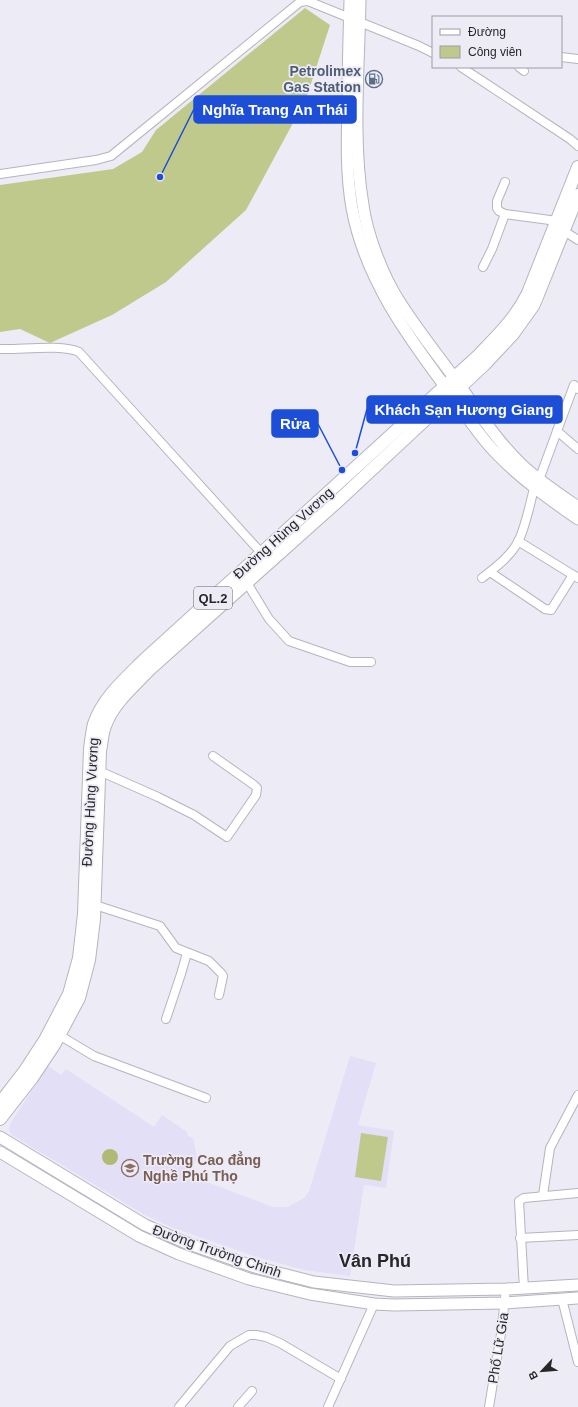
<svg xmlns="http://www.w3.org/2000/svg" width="578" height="1407" font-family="Helvetica,sans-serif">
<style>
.education{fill:#e3dff6}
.green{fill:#c0c98c}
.forest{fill:#b0ba74}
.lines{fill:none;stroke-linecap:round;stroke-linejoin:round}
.minor-casing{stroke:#b6b4bd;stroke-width:10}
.major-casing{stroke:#b6b4bd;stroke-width:13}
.highway-casing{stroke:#b6b4bd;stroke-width:14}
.minor{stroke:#fff;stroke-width:8}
.major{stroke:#fff;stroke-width:11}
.highway{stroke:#fff;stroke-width:12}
.labels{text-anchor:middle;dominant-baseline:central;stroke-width:3.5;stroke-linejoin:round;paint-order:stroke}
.shield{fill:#edebf5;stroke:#626267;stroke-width:1}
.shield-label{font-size:13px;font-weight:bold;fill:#27272a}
.service-label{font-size:14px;font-weight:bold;fill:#4e5e75;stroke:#edebf5;text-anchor:end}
.street-label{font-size:14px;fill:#27272a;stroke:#edebf5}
.education-label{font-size:14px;font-weight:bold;fill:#785e54;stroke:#edebf5;text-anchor:start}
.district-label{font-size:18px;font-weight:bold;fill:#27272a;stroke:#edebf5}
.leader{fill:none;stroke:#1d4ed8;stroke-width:1.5}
.callout-dot{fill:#1d4ed8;stroke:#edebf5;stroke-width:1.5}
.callout{fill:#1d4ed8;stroke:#1d4ed8;stroke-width:1.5}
.callout-label{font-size:15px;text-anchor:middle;font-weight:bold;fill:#fff}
</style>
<rect width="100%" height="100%" fill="#edebf5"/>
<path class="education" d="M350,1056L376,1063L358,1125L394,1131L386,1188L364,1185L350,1276L304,1270L257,1257L171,1227L145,1215L17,1138L11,1134L9,1130L10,1125L13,1119L48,1066L61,1075L66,1069L154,1127L162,1115L187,1132L188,1136L193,1138L197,1159L193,1164L194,1172L191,1176L273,1207H287L293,1204L304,1198L309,1192Z"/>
<g class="green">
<path d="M305,8L330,25L306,99L246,210L166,282L112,315L50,343L20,329L0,332V185L113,169L142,152L156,130Z"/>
<path d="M361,1133L388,1137L381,1181L355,1177Z"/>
</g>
<circle class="forest" cx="110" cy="1157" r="8"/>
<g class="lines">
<g class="minor-casing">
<g id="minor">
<path d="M561,57L578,59"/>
<path d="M461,67L570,139L578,146"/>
<path d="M519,67L524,71"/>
<path d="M0,174L96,160L111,156L300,2L308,1L419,46L433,53"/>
<path d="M505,182L497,201V208L499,211L505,214L557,221"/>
<path d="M564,231L578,240"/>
<path d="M483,267L492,249L505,214"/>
<path d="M0,349C21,350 61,344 79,352L265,557"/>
<path d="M557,431L578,449"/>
<path d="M539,480L574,385L578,389"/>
<path d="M518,541L578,578"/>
<path d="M490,572L545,609L551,610L573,575"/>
<path d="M482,578C496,567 511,556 519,540C526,524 530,505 534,488"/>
<path d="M247,583L269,619L289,641L350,662H371"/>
<path d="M97,770L158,797L194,815L227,837L256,795L257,788L254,785L213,756"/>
<path d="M95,905L160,926L176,948L209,961L221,973L223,976L219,995"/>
<path d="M166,1019L181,974L187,953"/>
<path d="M59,1035L94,1056L206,1098"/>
<path d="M543,1195L550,1148L578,1095"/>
<path d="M520,1238L578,1235"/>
<path d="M524,1289L519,1201L524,1198L578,1193"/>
<path d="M562,1299L578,1362"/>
<path d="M179,1407L230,1346L249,1335H256L266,1337L280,1343L341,1379"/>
<path d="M238,1407L252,1391"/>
<path d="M328,1407L374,1304"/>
<path d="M489,1407L501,1334L506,1289"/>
</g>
</g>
<g class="major-casing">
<g id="major">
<path d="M350,0C349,35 348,70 348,106C347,140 346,174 352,208C365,279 408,337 450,393C465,413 478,435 496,453C521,479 549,499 578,519"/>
<path d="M360,0C359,67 352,140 363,205C367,235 383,276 399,301C418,331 440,358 461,387C480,415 498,442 522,465C539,481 559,494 578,507"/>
<path d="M0,1137L145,1225L184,1242L255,1267L314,1282L394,1291L506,1289L578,1285"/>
<path d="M0,1152L139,1236L179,1254L249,1279L310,1294L374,1304L395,1305L505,1303L578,1298"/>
</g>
</g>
<g class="highway-casing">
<g id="highway">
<path d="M0,1103L24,1072L45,1040L69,994L79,958L84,914L90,749C91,741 92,732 94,724C103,698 124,680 143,661L478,356C497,336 516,318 528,293L578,167"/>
<path d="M0,1119L32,1078L54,1045L79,998L89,960L94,919L100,751C102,742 102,733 105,726C113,703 134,686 150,669L338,501L485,364L513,334L533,306L537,297L578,195"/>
</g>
</g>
<use href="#minor" class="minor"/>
<use href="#major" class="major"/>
<use href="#highway" class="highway"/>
</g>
<defs>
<g id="fuel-ring" transform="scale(0.9)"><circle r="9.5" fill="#edebf5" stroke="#5c6f8a" stroke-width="1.5"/><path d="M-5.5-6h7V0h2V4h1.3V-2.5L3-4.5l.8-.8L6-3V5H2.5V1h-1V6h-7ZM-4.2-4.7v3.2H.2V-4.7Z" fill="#5c6f8a"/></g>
<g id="university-ring" transform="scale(0.9)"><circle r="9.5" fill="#edebf5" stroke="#8d6e63" stroke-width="1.5"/><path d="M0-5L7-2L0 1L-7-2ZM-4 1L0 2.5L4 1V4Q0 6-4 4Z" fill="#8d6e63"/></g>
</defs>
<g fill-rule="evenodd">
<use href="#fuel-ring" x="374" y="79"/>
<use href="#university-ring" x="130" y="1168"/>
</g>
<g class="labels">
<rect class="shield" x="194" y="587" width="38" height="22" rx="3"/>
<g class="shield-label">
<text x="213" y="598">QL.2</text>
</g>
<g class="service-label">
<text x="361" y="71">Petrolimex<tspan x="361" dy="16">Gas Station</tspan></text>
</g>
<g class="street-label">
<text transform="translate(283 533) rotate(-42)">Đường Hùng Vương</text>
<text transform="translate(90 802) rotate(-87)">Đường Hùng Vương</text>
<text transform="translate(217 1251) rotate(19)">Đường Trường Chinh</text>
<text transform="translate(498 1348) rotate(-81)">Phố Lữ Gia</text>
</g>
<g class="education-label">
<text x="143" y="1160">Trường Cao đẳng<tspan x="143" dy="16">Nghề Phú Thọ</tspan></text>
</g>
<g class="district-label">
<text x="375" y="1261">Vân Phú</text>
</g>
</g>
<path class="leader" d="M160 177L194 109M355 453L367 409M342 470L318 424"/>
<g class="callout-dot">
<circle cx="160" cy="177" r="4"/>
<circle cx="355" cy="453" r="4"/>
<circle cx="342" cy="470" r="4"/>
</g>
<g class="callout">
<rect x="194" y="96" width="162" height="27" rx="4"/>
<rect x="367" y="396" width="195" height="27" rx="4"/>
<rect x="272" y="410" width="46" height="27" rx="4"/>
</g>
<g class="callout-label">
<text x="275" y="115">Nghĩa Trang An Thái</text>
<text x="464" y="415">Khách Sạn Hương Giang</text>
<text x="295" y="429">Rửa</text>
</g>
<rect x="432" y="16" width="130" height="52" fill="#edebf5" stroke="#9e9da4"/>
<rect x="440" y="29" width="20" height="6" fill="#ffffff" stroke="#9e9da4"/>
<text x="468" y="36" font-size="12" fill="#27272a">Đường</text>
<rect x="440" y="46" width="20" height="12" fill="#c0c98c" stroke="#9e9da4"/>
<text x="468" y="56" font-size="12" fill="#27272a">Công viên</text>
<g transform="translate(542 1371) rotate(244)" stroke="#edebf5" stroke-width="3" paint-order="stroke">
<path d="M0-3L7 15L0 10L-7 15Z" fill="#27272a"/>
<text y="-6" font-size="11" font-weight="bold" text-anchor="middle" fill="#27272a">B</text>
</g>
</svg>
